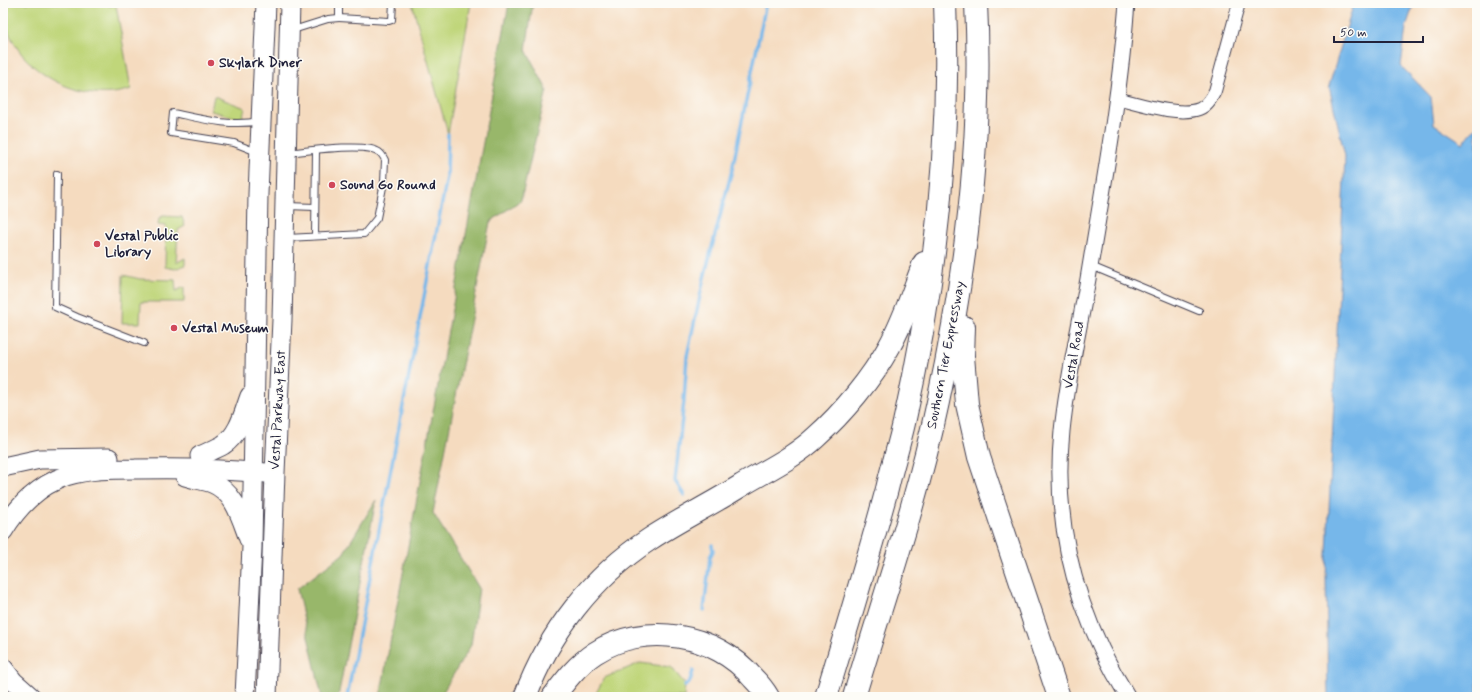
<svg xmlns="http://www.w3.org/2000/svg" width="1480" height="700" font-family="Mynerve,sans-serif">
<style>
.green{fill:#c0d67a;stroke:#717c5a}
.forest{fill:#98b76a;stroke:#5d6c52}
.water{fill:#76b7ea;stroke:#4c6c92}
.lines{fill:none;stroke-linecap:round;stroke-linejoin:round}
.stream{stroke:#76b7ea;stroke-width:3.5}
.service-casing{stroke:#423e4f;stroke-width:8}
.minor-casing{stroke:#423e4f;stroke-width:14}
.tertiary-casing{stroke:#423e4f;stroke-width:17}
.primary-casing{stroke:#423e4f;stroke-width:21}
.motorway-casing{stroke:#423e4f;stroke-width:24}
.service{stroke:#fff;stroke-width:6}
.minor{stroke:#fff;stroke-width:12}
.tertiary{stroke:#fff;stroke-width:15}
.primary{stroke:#fff;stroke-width:19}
.motorway{stroke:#fff;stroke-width:22}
.poi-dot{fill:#d1495b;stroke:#fdfcf7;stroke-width:1.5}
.labels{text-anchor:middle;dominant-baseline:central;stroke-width:3;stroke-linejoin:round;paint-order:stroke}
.poi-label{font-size:14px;font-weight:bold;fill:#22223b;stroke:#fdfcf7;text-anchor:start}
.street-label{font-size:14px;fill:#22223b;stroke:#fdfcf7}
</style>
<rect width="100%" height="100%" fill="#fdfcf7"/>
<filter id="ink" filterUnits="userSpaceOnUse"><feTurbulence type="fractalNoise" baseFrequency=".025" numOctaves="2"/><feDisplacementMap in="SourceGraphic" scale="8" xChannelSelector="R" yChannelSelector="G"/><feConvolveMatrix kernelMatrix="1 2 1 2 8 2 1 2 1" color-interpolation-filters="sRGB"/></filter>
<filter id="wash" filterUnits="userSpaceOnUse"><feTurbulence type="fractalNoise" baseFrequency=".012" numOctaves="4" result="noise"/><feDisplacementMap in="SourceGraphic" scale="16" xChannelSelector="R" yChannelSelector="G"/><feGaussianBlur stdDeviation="0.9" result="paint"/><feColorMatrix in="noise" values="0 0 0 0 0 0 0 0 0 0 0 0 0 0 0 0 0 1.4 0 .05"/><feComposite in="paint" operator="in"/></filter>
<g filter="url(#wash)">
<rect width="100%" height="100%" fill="#f5dbbf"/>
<g class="green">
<path d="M3,3H110L109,6L116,5L131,89C76,108 3,64 3,3Z"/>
<path d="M412,3H471L448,134Z"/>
<path d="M214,96L245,108L242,119L211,111Z"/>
<path d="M163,216L182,217L185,226L178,230L176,263L185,258V265L175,269L165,267L166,226L158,225L159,218Z"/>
<path d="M123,275L140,279L175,280L176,291L184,287V302H141L140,323H122Z"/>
<path d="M640,663L671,667L685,684L684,697H594L604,678Z"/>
</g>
<g class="forest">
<path d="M509,3H533L526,50L547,90L521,200L490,222L433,513L479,588L471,645L440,697H380Z"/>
<path d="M376,500L338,697H322L297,589L343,554Z"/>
</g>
<path class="water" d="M1354,3H1414L1406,27L1401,66L1431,97L1434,124L1463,143L1477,126V697H1328L1326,577L1345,156L1329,86Z"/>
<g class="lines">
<g class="stream">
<path d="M684,495L675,481L684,401L687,356L704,278L732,170L766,3"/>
<path d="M704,610L710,557L713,551L712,545"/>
<path d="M685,686L690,681L693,671"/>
<path d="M347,697L447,177L448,134"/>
</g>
</g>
</g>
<g filter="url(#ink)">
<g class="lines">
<g class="service-casing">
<g id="service">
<path d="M339,3V18L389,21L392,20L393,3"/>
<path d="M293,30L328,19L339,18"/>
<path d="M257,152L234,143L171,133L173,113C202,119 230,127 260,121"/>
<path d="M57,174L55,307L77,317L144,343"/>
<path d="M287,206L315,207"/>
<path d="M315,236L316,150"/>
<path d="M287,238L364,234L377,218L384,182L385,160C384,158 382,154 379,152C366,142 306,151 288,153"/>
<path d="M1091,266L1199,311"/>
</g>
</g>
<g class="minor-casing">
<path id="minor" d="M1116,98C1138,103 1178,117 1199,109C1207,106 1211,99 1215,91L1239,3"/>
</g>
<g class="tertiary-casing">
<path id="tertiary" d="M1127,3C1120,96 1103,188 1088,279C1079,330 1067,380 1062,431C1052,528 1077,615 1128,697"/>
</g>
<g class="primary-casing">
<g id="primary">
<path d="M200,456C208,452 216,449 223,445C239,435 244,412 250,396"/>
<path d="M3,467L40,459L109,458"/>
<path d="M185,476C194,479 204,480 212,483C235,492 241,518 249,539"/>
<path d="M3,531C17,507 39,485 66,476C89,469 112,469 135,469C179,468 223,469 266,473"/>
<path d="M3,668L13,681L31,697"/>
<path d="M245,697L252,547L258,194L266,3"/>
<path d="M267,697L275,473L282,320L290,3"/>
</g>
</g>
<g class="motorway-casing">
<g id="motorway">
<path d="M964,327L963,356L967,404L979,457L1059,697"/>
<path d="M525,697C549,633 592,577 650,539C679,520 712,504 742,485C767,470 795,457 816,437C843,413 872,378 889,347C904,321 913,291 924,263"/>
<path d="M553,697C565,681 578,664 595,653C644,621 716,633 753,678C759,684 764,690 768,697"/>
<path d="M826,697C847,628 868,559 887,489C892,467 899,445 904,423C935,286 951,144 945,3"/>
<path d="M854,697C883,599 917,502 938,402C966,272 983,137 976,3"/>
</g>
</g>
<use href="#service" class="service"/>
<use href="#minor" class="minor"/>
<use href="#tertiary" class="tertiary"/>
<use href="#primary" class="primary"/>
<use href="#motorway" class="motorway"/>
</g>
</g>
<g class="poi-dot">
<circle cx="211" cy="63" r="4"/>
<circle cx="332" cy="185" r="4"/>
<circle cx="97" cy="244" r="4"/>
<circle cx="174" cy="328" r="4"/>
</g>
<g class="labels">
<g class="poi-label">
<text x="219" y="63">Skylark Diner</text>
<text x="340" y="185">Sound Go Round</text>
<text x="105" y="236">Vestal Public<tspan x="105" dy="16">Library</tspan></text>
<text x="182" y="328">Vestal Museum</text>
</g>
<g class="street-label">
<text transform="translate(946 355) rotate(-79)">Southern Tier Expressway</text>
<text transform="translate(1074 355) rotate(-80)">Vestal Road</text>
<text transform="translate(278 410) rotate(-87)">Vestal Parkway East</text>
</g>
</g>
<rect width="1480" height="700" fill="none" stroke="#fdfcf7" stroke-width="16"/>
<path d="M1334 36v6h89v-6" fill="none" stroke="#22223b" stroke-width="2"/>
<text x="1340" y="36" font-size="12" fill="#22223b" stroke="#fdfcf7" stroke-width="3" paint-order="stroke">50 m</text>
</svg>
